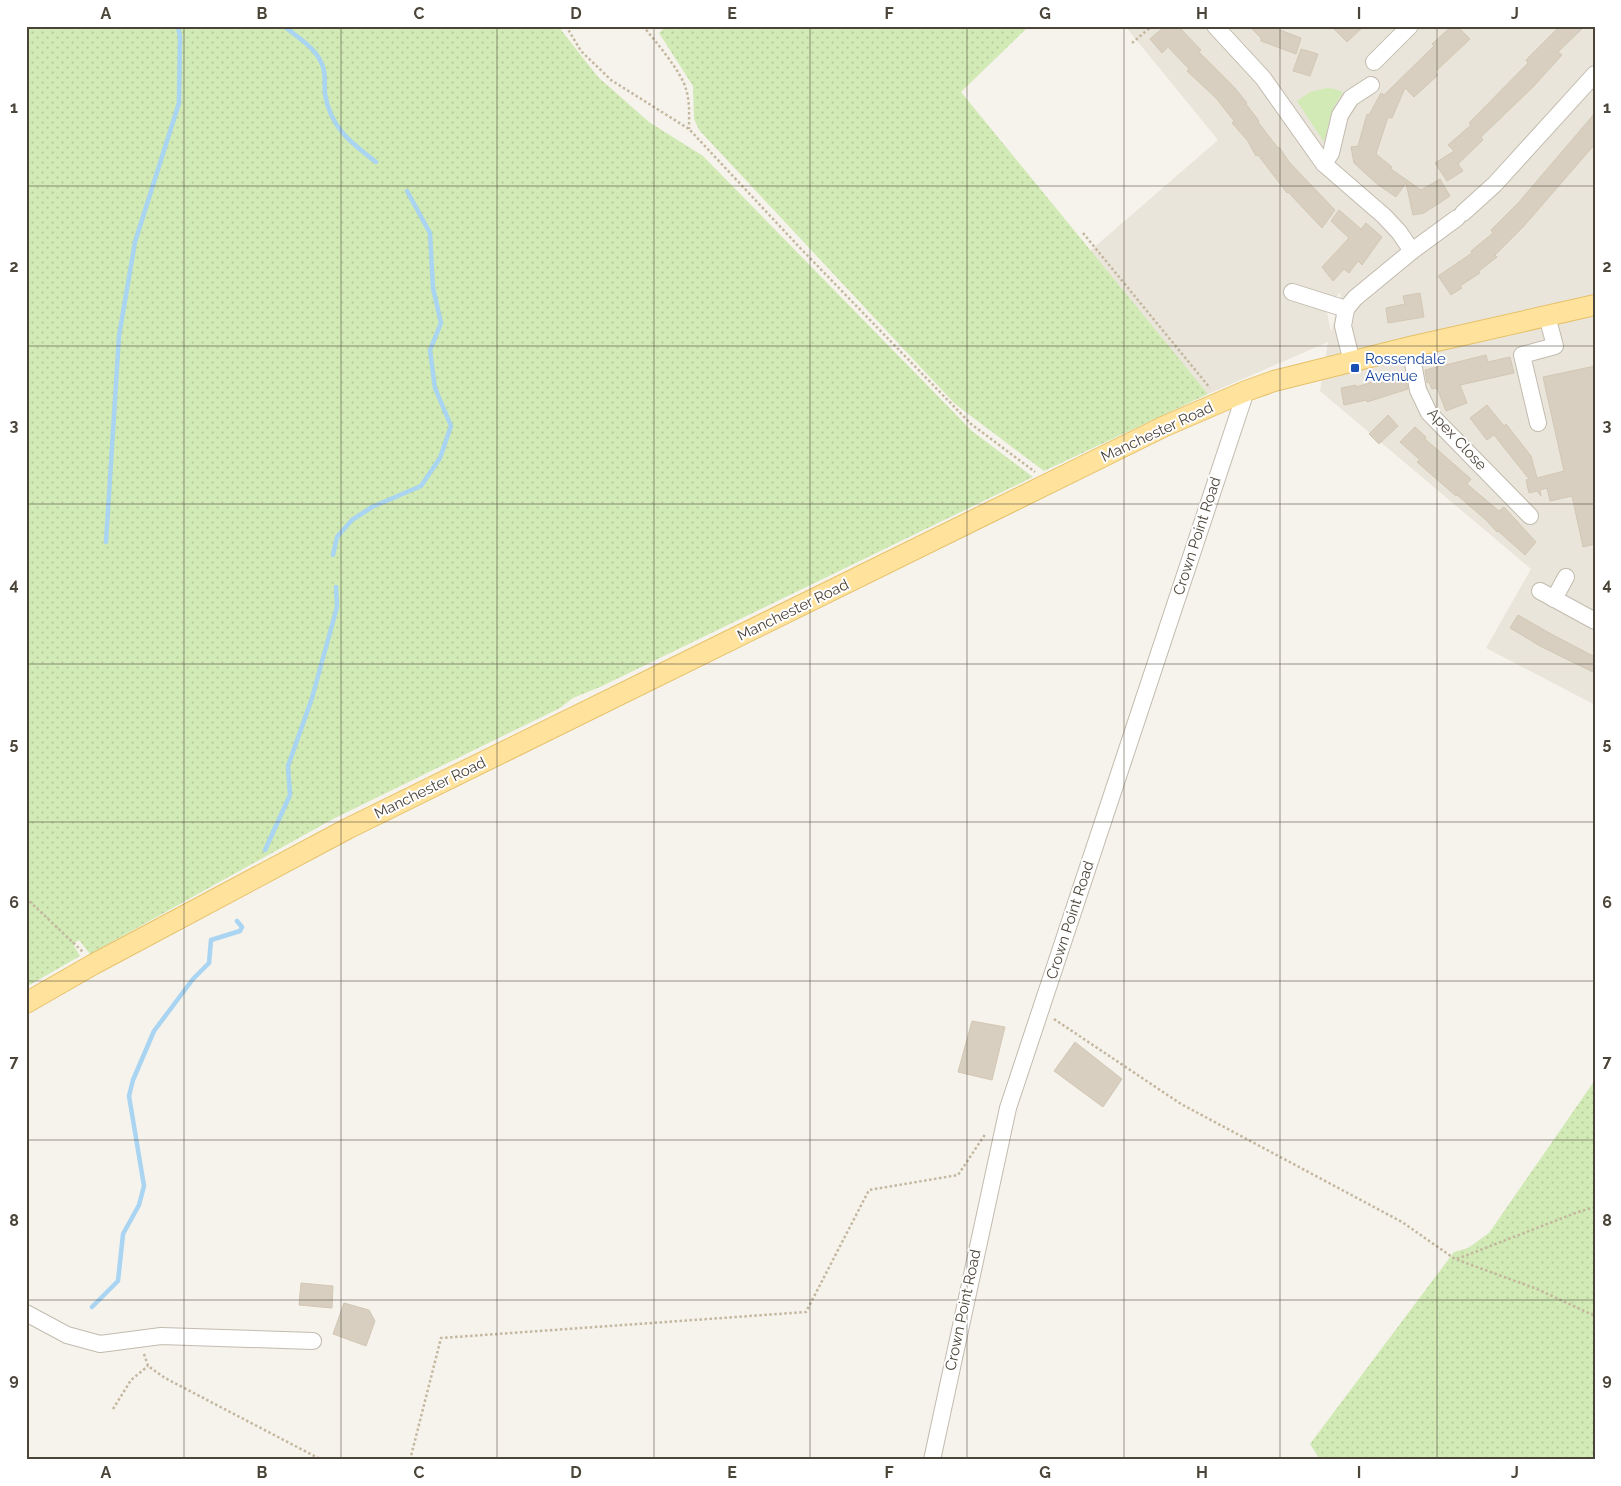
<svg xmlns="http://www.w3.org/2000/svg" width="1621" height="1486" font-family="Raleway,sans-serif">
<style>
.residential{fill:#eae5da;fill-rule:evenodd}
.grass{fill:url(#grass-dots)}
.park{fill:#d2eab5}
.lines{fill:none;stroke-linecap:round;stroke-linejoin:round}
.stream{stroke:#a9d4f2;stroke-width:4.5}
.building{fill:#d8cfc1;stroke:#d3c7b4}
.minor-casing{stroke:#c2bbae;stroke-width:18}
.major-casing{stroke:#e6c16a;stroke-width:22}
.path{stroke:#c4b79f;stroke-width:2.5;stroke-dasharray:2.5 2.5;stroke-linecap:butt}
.minor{stroke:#fff;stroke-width:16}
.major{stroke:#ffe39c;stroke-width:20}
.grid{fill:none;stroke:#4b4439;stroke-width:1;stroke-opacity:0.55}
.transit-dot{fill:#1a4fb4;stroke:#fff;stroke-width:2}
.labels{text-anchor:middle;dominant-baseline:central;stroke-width:4;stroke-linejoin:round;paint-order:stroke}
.transit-label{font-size:15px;fill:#164399;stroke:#fff;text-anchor:start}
.street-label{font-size:15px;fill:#4b4439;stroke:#fff}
.neatline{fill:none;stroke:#4b4439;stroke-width:2}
.grid-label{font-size:16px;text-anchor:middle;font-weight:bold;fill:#4b4439}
</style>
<defs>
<pattern id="grass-dots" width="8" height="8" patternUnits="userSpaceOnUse" patternTransform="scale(1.25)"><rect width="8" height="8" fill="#d2eab5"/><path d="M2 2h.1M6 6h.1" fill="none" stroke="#b6ca9c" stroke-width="1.8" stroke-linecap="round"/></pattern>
</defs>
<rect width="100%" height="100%" fill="#f6f3ec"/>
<path class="residential" d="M1125,26H1595V705L1486,648L1531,569L1320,391L1328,342L1208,394L1090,251L1218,140ZM1340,293H1341L1331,332L1326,308Z"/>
<g class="grass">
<path d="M26,26H558L598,77L649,122L703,156L972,431L1033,477L600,687L573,698L560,708L333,819L90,954L79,940L73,944L80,956L26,987Z"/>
<path d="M666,26H1029L961,92L1208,394L1044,471L955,404L699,130L694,119L693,86L659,33Z"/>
<path d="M1595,1080V1460H1320L1310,1444L1454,1252L1468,1248L1489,1233Z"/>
</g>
<path class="park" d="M1327,88L1335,89L1343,92L1332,110L1324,142L1297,101L1310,92Z"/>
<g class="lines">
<g class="stream">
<path d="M284,26C298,38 317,48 323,67C326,75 324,85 325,94C330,127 351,143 376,162"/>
<path d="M106,542L119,336L135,242L179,103L180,37L178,26"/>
<path d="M333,555L337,537L352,520L372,507L421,486L440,458L451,426L435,388L430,350L441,323L433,288L430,233L407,191"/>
<path d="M265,850L290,795L288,766L312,698L337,607L336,587"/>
<path d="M92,1307L118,1281L123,1234L139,1205L144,1186L129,1096L133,1080L154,1031L193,979L209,963L211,940L240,931L242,927L237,921"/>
</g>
</g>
<g class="building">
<path d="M1165,26H1178L1201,50L1199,52L1234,87L1247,103L1246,104L1259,121L1258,122L1278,148L1279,147L1290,163L1335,210L1322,228L1288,192L1287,193L1258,155L1256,156L1247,140L1232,123L1234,121L1216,98L1187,71L1189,69L1168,47L1162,53L1150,39Z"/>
<path d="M1249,26H1281L1280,30L1301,38L1296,54L1261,41V38Z"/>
<path d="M1331,26H1364L1347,42Z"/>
<path d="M1452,26H1457L1470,39L1435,72L1438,75L1414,97L1405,88L1392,118L1388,117L1376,154L1392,167L1391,169L1421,190L1440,179L1450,196L1424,213L1413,215L1406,183L1396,197L1377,184L1354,163L1351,147L1358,146L1367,114L1369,115L1381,93L1384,95L1434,46L1432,44Z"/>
<path d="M1560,26H1585L1558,52L1562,55L1533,87L1481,137L1483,140L1458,164L1463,171L1447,181L1435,163L1454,151L1448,145L1471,125L1469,123L1528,63L1526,60Z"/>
<path d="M1301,49L1318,54L1310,76L1293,71Z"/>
<path d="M1595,113V144L1524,226L1495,255L1497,257L1479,271L1480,273L1460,286L1462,288L1451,295L1438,276L1472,253L1471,251L1493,233L1491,230L1519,202Z"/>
<path d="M1339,210L1361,229L1366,223L1382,237L1362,265L1358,261L1349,273L1344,269L1333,281L1322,267L1349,238L1331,221Z"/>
<path d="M1420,293L1424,317L1388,323L1386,308L1405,304L1403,296Z"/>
<path d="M1486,355L1488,362L1510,357L1514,373L1460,385L1467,403L1446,411L1437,388L1432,389L1429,382L1427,383L1425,370Z"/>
<path d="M1595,366V544L1583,547L1572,496L1550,501L1547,488L1540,490L1541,496L1537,491L1529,493L1526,480L1529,479L1494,435L1487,440L1470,418L1487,405L1504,426L1506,424L1531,456L1537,478L1564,471L1543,377Z"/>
<path d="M1405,376L1408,389L1367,402V400L1344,405L1341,388L1356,385V387L1379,380L1380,383Z"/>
<path d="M1388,415L1398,426L1379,444L1369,434Z"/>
<path d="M1415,427L1426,437L1425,439L1471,479L1467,484L1499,511L1504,507L1536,542L1525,555L1498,531L1497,532L1486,520L1457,495L1456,496L1417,462L1420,460L1400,442Z"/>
<path d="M1518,615L1553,635L1595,657V673L1540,646L1510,628Z"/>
<path d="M972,1021L1005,1027L992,1080L958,1072Z"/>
<path d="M1075,1042L1122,1079L1103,1107L1054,1071Z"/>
<path d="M301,1283L333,1286L332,1308L299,1305Z"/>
<path d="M344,1303L369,1310L375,1321L366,1346L333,1334Z"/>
</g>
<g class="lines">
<g class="minor-casing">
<g id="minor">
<path d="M1215,26L1263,78L1324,164L1384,216L1399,232L1412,251"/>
<path d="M1374,62L1410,26"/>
<path d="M1324,164L1331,153L1340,115L1351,98L1371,85"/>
<path d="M1463,213L1495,184L1595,74"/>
<path d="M1292,292L1346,309"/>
<path d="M1410,347L1418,390L1429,413L1530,516"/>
<path d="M1352,362L1343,326L1346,309L1355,298L1412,251L1457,218"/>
<path d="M1538,423L1522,355L1555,346L1547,316"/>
<path d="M1540,591L1595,621"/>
<path d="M1554,599L1566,577"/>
<path d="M26,1313L67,1335L100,1344L161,1336L313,1341"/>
<path d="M932,1460L1008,1108L1246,391"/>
</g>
</g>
<g class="major-casing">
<path id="major" d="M26,1003L94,964L347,829L1165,426L1246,391L1274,381L1410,347L1595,305"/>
</g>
<g class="path">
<path d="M566,26L581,51L611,80L689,129L802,250L971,424L1035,472"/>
<path d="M643,26C655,41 681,71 686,89C690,102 689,115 689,129"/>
<path d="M1132,43L1152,26"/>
<path d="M1083,233L1210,388"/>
<path d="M26,898L83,952"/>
<path d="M1054,1019L1181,1104L1402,1222L1455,1259L1537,1289L1595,1316"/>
<path d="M1457,1259L1578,1212L1595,1207"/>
<path d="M144,1354L148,1366L165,1378L322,1460"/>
<path d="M113,1409L131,1380L148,1366"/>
<path d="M410,1460L441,1338L806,1312L869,1190L958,1175L986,1133"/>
</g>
<use href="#minor" class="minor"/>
<use href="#major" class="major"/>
</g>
<path class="grid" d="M184,26V1460M341,26V1460M497,26V1460M654,26V1460M810,26V1460M967,26V1460M1124,26V1460M1280,26V1460M1437,26V1460M26,186H1595M26,346H1595M26,504H1595M26,664H1595M26,822H1595M26,981H1595M26,1140H1595M26,1300H1595"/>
<rect class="transit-dot" x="1350" y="363" width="10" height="10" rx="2.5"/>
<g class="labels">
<g class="transit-label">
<text x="1365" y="359">Rossendale<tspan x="1365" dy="17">Avenue</tspan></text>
</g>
<g class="street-label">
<text transform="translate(1157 432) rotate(-25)">Manchester Road</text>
<text transform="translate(1457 439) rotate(47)">Apex Close</text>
<text transform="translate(1197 536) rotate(-72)">Crown Point Road</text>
<text transform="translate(793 610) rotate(-26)">Manchester Road</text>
<text transform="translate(430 788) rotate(-26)">Manchester Road</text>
<text transform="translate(1070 920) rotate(-72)">Crown Point Road</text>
<text transform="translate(963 1310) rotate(-78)">Crown Point Road</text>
</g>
</g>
<rect width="1621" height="1486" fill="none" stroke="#ffffff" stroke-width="55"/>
<rect x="28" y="28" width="1566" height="1430" class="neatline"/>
<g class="grid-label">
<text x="106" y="19">A</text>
<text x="262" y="19">B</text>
<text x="419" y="19">C</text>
<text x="576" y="19">D</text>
<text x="732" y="19">E</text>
<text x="889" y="19">F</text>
<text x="1045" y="19">G</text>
<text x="1202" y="19">H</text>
<text x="1359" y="19">I</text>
<text x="1515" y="19">J</text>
<text x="14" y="113">1</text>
<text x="1607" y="113">1</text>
<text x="14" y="272">2</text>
<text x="1607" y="272">2</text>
<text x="14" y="431">3</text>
<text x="1607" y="431">3</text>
<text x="14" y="590">4</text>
<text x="1607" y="590">4</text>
<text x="14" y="749">5</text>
<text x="1607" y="749">5</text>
<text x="14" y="908">6</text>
<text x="1607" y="908">6</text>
<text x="14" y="1067">7</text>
<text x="1607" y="1067">7</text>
<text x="14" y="1226">8</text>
<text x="1607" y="1226">8</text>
<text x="14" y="1385">9</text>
<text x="1607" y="1385">9</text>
<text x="106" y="1478">A</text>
<text x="262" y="1478">B</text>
<text x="419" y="1478">C</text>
<text x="576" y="1478">D</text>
<text x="732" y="1478">E</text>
<text x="889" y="1478">F</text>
<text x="1045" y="1478">G</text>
<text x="1202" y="1478">H</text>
<text x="1359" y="1478">I</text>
<text x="1515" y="1478">J</text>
</g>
</svg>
